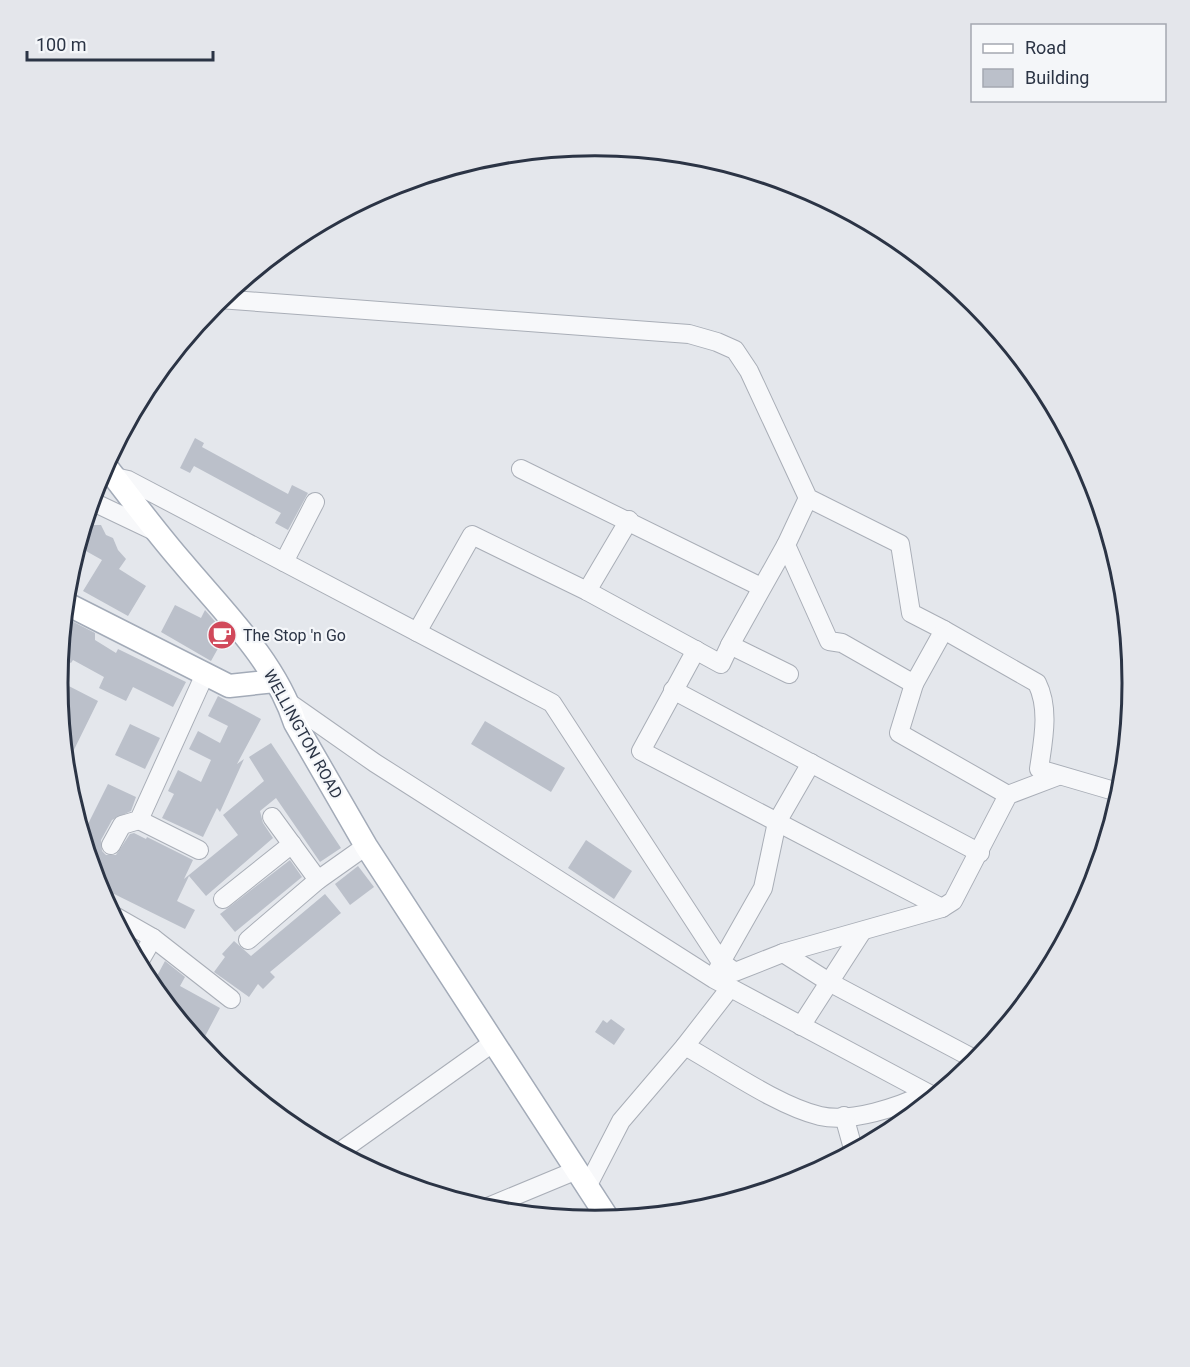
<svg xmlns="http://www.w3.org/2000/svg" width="1190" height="1367" font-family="Roboto,sans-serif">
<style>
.building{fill:#bbc0ca}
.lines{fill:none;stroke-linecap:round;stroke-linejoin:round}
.minor-casing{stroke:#a9aeb7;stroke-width:20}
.major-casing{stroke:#a3abb8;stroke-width:25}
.minor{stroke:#f7f8fa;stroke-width:18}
.major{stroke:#fff;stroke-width:22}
.labels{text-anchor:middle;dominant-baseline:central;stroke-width:4.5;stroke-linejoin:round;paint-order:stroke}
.poi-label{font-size:16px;fill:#2b3445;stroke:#f4f6f9;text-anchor:start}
.street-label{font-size:16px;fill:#2b3445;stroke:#f4f6f9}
.rim{fill:none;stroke:#2b3445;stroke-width:3}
</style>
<rect width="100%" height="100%" fill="#e4e7ec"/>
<g class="building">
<path d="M195,438L204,443L202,447L288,494L292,485L308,493L288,530L275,523L281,513L194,466L190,473L180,468Z"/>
<path d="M84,525H101L106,535L113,538L118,550L126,559L119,569L146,586L128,616L83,591L102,560L77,546Z"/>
<path d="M175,605L201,618L205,610L226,634L211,661L161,632Z"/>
<path d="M64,617L95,633V640L116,653L118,649L186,682L173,707L133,687L126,701L99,688L104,677L73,660L71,663L69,662L59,681L98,701L65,768L57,683Z"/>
<path d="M218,696L261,719L237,764L244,759L220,812L217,808L203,837L162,818L174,794L168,791L178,770L201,782L211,760L189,749L198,731L220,743L228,726L208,716Z"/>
<path d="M485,721L565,768L551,792L471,744Z"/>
<path d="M130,724L160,738L145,769L115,755Z"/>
<path d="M271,743L341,848L320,862L276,798L260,811L263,823L273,838L206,896L189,876L177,901L195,910L185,929L104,889L100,894L82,836L108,784L136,797L131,811L112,820L101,840L102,851L106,855H116L130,834L134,833L146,839L147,837L193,860L184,879L238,835L223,815L264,781L249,757Z"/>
<path d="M586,840L632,871L614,899L568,868Z"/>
<path d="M290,860L302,877L235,932L220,914Z"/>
<path d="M358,866L374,887L350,905L335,884Z"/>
<path d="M325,894L341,913L270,972L275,977L263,989L258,984L249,997L214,972L225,957L222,954L234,941L251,956Z"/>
<path d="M165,961L185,977L180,986L220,1008L201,1044L177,1018L181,1012L164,1002L151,987Z"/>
<path d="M611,1019L625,1029L614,1045L595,1032L603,1020L607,1023Z"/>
</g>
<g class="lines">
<g class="minor-casing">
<g id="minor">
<path d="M219,299L689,334L717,342L735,350L749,371L808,498L900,544L911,613L944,630L914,684L842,643L829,641L786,545L808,498"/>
<path d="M521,469L761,587"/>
<path d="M115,477L128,480L552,703L721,962L763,888L777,822L811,763"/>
<path d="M91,501L156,532"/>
<path d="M786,545L730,645L789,674"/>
<path d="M284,562L315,502"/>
<path d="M587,591L629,520"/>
<path d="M944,630L1037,683C1050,709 1043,741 1039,769L1121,793"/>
<path d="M417,632L472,535L587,591L721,664L730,645"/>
<path d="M696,650L641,751L942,908"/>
<path d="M914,684L899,733L1008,795"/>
<path d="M673,690L980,853"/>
<path d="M288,702L375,763L714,979L935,1097"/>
<path d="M272,817L318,880"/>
<path d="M139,820L199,850"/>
<path d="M111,845L122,825L139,820L205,674"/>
<path d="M223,899L292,844"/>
<path d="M111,914L153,938L231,999"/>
<path d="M248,940L318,880L366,846"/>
<path d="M783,953L829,982L978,1061"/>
<path d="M138,964L153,938"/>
<path d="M717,972L721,962L735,972L783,953L942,908L953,901L1008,795L1058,776"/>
<path d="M730,988L685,1046C723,1067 778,1106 820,1116C851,1123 899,1107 927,1093"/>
<path d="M801,1026L861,933"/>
<path d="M844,1116L854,1152"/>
<path d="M338,1153L494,1042"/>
<path d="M587,1187L621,1121L685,1046"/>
<path d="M483,1209L577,1170"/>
</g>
</g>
<g class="major-casing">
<g id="major">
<path d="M105,465C130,497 155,531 182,562C223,611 275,661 295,723L366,846L609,1220"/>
<path d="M65,603L229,686L275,681"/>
</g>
</g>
<use href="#minor" class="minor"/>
<use href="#major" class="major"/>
</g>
<defs>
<g id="cafe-disc" transform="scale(1.5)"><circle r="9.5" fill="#d1495b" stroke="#f4f6f9"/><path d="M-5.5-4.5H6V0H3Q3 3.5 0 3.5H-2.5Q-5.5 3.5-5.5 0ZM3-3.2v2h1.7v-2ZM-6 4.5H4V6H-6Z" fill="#fff"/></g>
</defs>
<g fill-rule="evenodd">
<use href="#cafe-disc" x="222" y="635"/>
</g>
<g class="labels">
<g class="poi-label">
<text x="243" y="635">The Stop 'n Go</text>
</g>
<g class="street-label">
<text transform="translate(303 734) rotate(61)">WELLINGTON ROAD</text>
</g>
</g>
<path d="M0 0H1190V1367H0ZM68 683a527 527 0 1 1 1054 0a527 527 0 1 1-1054 0Z" fill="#e4e6eb" fill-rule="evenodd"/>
<path class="rim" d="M68 683a527 527 0 1 1 1054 0a527 527 0 1 1-1054 0Z"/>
<rect x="971" y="24" width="195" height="78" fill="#f4f6f9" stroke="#a4a8b1" stroke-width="1.5"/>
<rect x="983" y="44" width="30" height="9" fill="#ffffff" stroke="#a4a8b1" stroke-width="1.5"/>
<text x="1025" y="54" font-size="18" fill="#2b3445">Road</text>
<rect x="983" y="69" width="30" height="18" fill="#bbc0ca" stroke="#a4a8b1" stroke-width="1.5"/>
<text x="1025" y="84" font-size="18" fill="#2b3445">Building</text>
<path d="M27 51v9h186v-9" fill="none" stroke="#2b3445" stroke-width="3"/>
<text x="36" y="51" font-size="18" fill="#2b3445" stroke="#f4f6f9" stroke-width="4.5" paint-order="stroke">100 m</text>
</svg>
